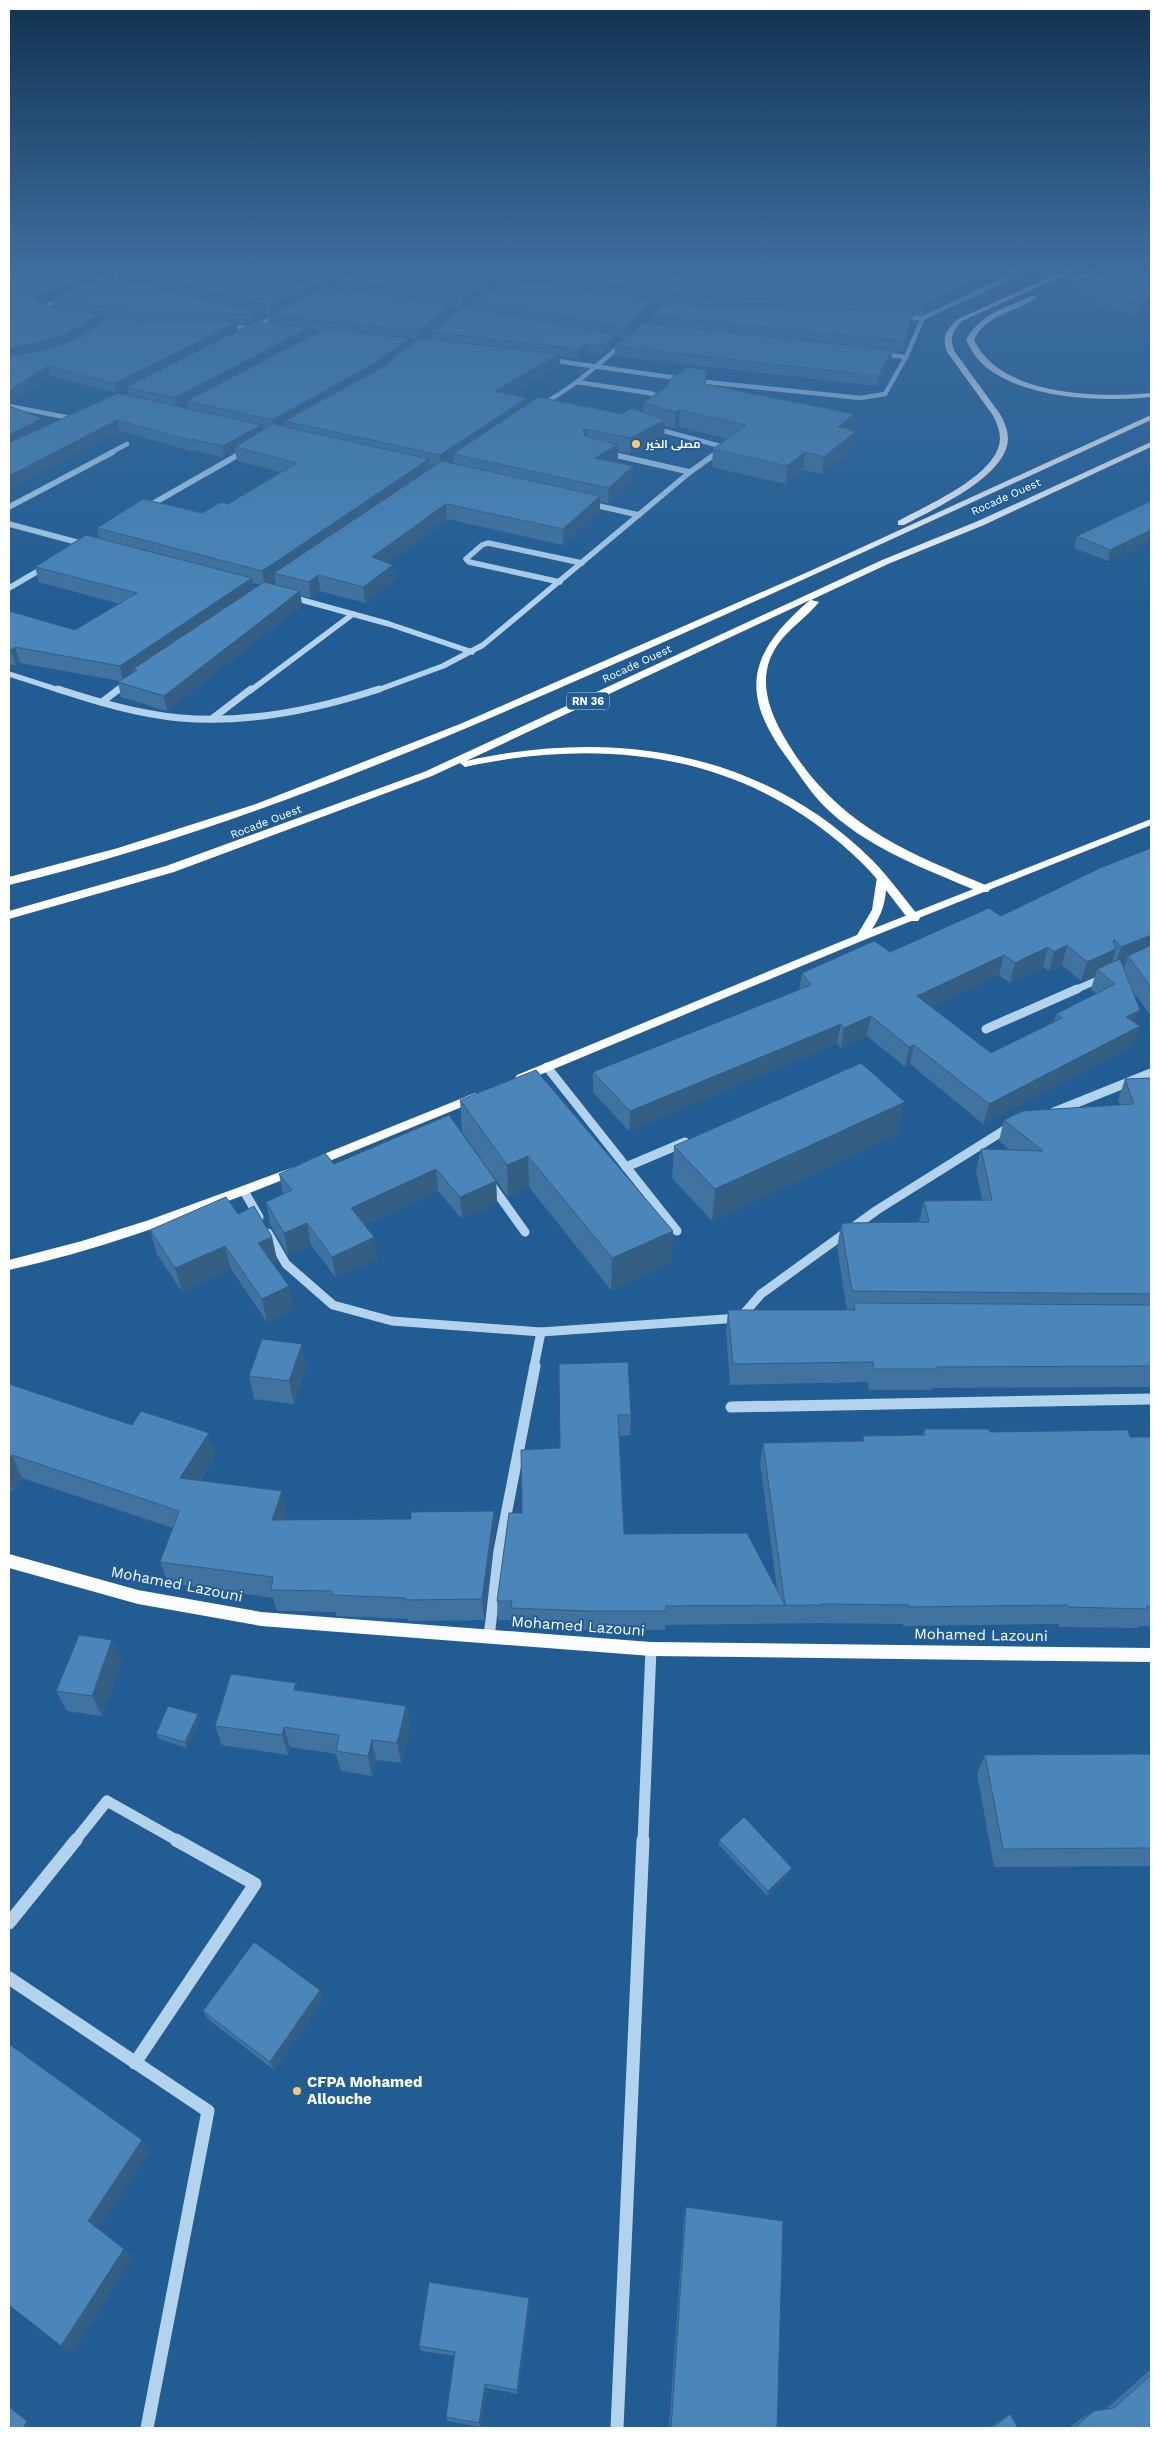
<svg xmlns="http://www.w3.org/2000/svg" width="1160" height="2437" font-family="'Work Sans',Cairo,sans-serif">
<style>
.lines{fill:none;stroke-linecap:round;stroke-linejoin:round}
.minor-far5{stroke:#b3d3ed;stroke-width:4.5}
.minor-far4{stroke:#b3d3ed;stroke-width:5.5}
.minor-far3{stroke:#b3d3ed;stroke-width:7}
.minor-far2{stroke:#b3d3ed;stroke-width:9}
.minor-far1{stroke:#b3d3ed;stroke-width:11}
.minor{stroke:#b3d3ed;stroke-width:13}
.major{fill:#fafcff;fill-rule:evenodd}
.highway{fill:#fff;fill-rule:evenodd}
.wall{fill:#40739f;fill-rule:evenodd}
.shaded-wall{fill:#345e82}
.building{fill:#4a86b9;stroke:#345e82}
.poi-dot{fill:#fac775;stroke:#215d93;stroke-width:2}
.labels{text-anchor:middle;dominant-baseline:central;stroke-width:4;stroke-linejoin:round;paint-order:stroke}
.far-poi-label{font-size:11px;font-weight:bold;fill:#fff;stroke:#215d93;text-anchor:start}
.far-street-label{font-size:11px;fill:#fff;stroke:#215d93}
.shield{fill:#215d93;stroke:#bccedf;stroke-width:1}
.shield-label{font-size:11px;font-weight:bold;fill:#fff}
.near-street-label{font-size:15px;fill:#fff;stroke:#215d93}
.near-poi-label{font-size:15px;font-weight:bold;fill:#fff;stroke:#215d93;text-anchor:start}
</style>
<rect width="100%" height="100%" fill="#215d93"/>
<g class="lines">
<g class="minor-far5">
<path d="M102,279L143,263"/>
<path d="M48,311L43,308L63,297"/>
<path d="M902,318H923L1004,280L1024,263"/>
<path d="M227,327L256,328"/>
<path d="M253,328L279,315"/>
<path d="M880,354L906,357L923,318"/>
<path d="M550,360L683,379"/>
<path d="M696,381L860,398L885,394L906,357"/>
<path d="M577,382L649,393L664,398"/>
<path d="M9,406L75,419"/>
<path d="M541,406L577,382L624,343"/>
<path d="M653,428L724,447L716,453"/>
<path d="M110,453L127,444"/>
<path d="M241,453L246,450"/>
</g>
<g class="minor-far4">
<path d="M690,472L718,452"/>
<path d="M590,504L639,515"/>
<path d="M9,507L113,452"/>
<path d="M147,507L243,452"/>
<path d="M9,524L84,544"/>
<path d="M560,582L469,562L466,559L482,545L488,543L582,563"/>
<path d="M9,588L45,567"/>
<path d="M291,597L389,624L472,652"/>
<path d="M9,674L62,691"/>
<path d="M117,691L128,683"/>
<path d="M250,691L353,614"/>
<path d="M375,691L443,666L483,645L690,472L606,453"/>
</g>
<g class="minor-far3">
<path d="M58,689C98,702 138,714 180,718C247,724 315,710 379,689"/>
<path d="M102,702L119,689"/>
<path d="M213,718L251,689"/>
<path d="M1075,990L1102,978"/>
</g>
<g class="minor-far2">
<path d="M986,1029L1077,989"/>
<path d="M547,1067L677,1231"/>
<path d="M1054,1112L1151,1073"/>
<path d="M626,1167L685,1142"/>
<path d="M490,1183L525,1232"/>
<path d="M244,1191L259,1217"/>
<path d="M268,1233L286,1264L333,1305L392,1321L541,1332L739,1318"/>
<path d="M741,1317L761,1294L877,1210L1003,1131L1012,1128"/>
<path d="M534,1367L541,1332"/>
</g>
<g class="minor-far1">
<path d="M731,1407L1151,1399"/>
<path d="M489,1637L499,1551L535,1366"/>
<path d="M75,1841L107,1801L178,1841"/>
<path d="M643,1841L651,1649"/>
</g>
<g class="minor">
<path d="M9,1923L76,1840"/>
<path d="M9,1978L208,2111L147,2428"/>
<path d="M135,2063L255,1884L176,1840"/>
<path d="M617,2428L643,1840"/>
</g>
<g class="major">
<path d="M1105,263H1118L1151,269V273Z"/>
<path d="M1151,819V825L864,940L525,1081H517L515,1078L517,1075L857,935L872,910L877,877L881,876L886,879C887,898 883,913 872,929Z"/>
<path d="M475,1093L479,1094L481,1097L479,1100L317,1166L313,1167L307,1163L309,1160Z"/>
<path d="M294,1167L300,1171L298,1174C204,1211 108,1248 9,1270V1260L82,1241L149,1220Z"/>
<path d="M9,1554L138,1590L261,1612L651,1642L1151,1648V1662L651,1656L261,1626L138,1604L9,1568Z"/>
</g>
<g class="highway">
<path d="M1082,263H1091L962,321C952,333 949,337 955,352L1000,414C1004,421 1008,430 1008,439C1007,477 933,509 904,525H898V521C925,506 999,475 1000,439C1000,430 996,421 992,414L947,352C941,336 947,330 958,319Z"/>
<path d="M1109,263L1116,264L1076,281L1071,280Z"/>
<path d="M1032,296L1037,297C1016,313 987,313 974,340C1000,396 1098,398 1151,393V397C1105,402 1029,399 990,370C979,363 972,352 966,340C980,314 1007,307 1032,296Z"/>
<path d="M1151,415V420C969,504 787,588 603,669C410,754 214,836 9,885V877L118,848L256,804L460,724L810,571Z"/>
<path d="M1151,442V447L984,525L888,564L811,600L819,602C802,623 781,632 770,659C760,685 770,712 783,735C832,822 901,850 988,886L990,889L988,892H980C925,869 864,847 822,804C808,789 797,771 785,755C737,689 752,650 810,600L466,761C613,728 761,750 872,860C889,877 903,897 918,915L920,918L918,921H910C895,902 881,882 864,865C754,755 611,735 465,767L460,763L432,776L174,872L9,919V911L166,866L424,772L882,560L978,521Z"/>
</g>
</g>
<g class="wall">
<path d="M9,263H366L367,266L372,263H1018L1004,274L922,314H913L912,322L902,351L892,350L891,359L877,386L615,356V346L652,323V316L667,303L657,301V309L624,338L616,336V344L603,354L588,352L578,358L560,356V365L510,394L528,404L622,414L643,412V403L706,385L854,414L852,430L856,431L854,448L822,474L803,470L786,484L712,467L713,449L728,439L679,427L675,429L665,426L664,435L630,454L618,451V461L615,462L633,466V481L608,503L600,502V511L563,545L447,519L387,563L393,565L395,581L365,603L320,591L311,598L300,595L302,605L167,711L121,697L118,682L119,681L20,663L16,666L9,664V611L75,630L120,604L39,582L35,567L99,538L97,528L202,513L228,504L280,472L237,461L235,451L224,458L194,450L195,452L120,431L9,489L42,418L44,427L128,395L126,388L116,393L50,376L12,401L9,400ZM118,270L120,277L108,274ZM93,271L106,274L95,279ZM518,272V280L473,301L474,309L430,332V339L421,338L452,306L462,308L496,286L495,277L506,279ZM339,280L340,288L327,286ZM314,284L325,287L315,292ZM52,300L53,308L50,307L44,303ZM258,312L269,315H268L269,324L256,322L259,321ZM101,316L112,318L102,323ZM237,323H253L238,330ZM310,329L323,330L311,336ZM409,339L418,340L409,347ZM187,402L188,408L179,407ZM453,459V464L447,462ZM430,464L436,465L430,469ZM275,579L276,585L269,583ZM253,583L260,585L254,589Z"/>
<path d="M1125,263H1151V303L1146,309L1137,314L1093,303L1094,300L1076,296L1078,286Z"/>
<path d="M1151,501V540L1108,561L1074,548L1077,536Z"/>
<path d="M1151,848V1016L1132,990L1136,1023L1133,1046L983,1124L910,1064L905,1067L867,1036L841,1048L837,1043L629,1131L593,1092V1072L799,990L802,973L890,952L1001,916ZM1126,962L1124,968L1122,964ZM1062,965L1081,981L1095,976L1091,989L1096,994L1056,1014L1054,1022L991,1053L931,1007L999,975L1010,983L1043,967L1049,971Z"/>
<path d="M1151,1078V1387L933,1388L932,1390H869L868,1382L730,1385L726,1331L728,1310H847L837,1247L841,1225L919,1222L924,1201L982,1200L976,1171L981,1149L1010,1150L999,1141L1004,1120L1120,1105L1118,1100L1125,1079Z"/>
<path d="M460,1100L673,1231L671,1263L611,1290L529,1187L508,1197L462,1132Z"/>
<path d="M449,1115L496,1181L497,1203L462,1219L438,1191L364,1225L377,1259L336,1278L311,1245L288,1255L270,1224L266,1202L283,1194L279,1174L334,1164Z"/>
<path d="M898,1134L712,1221L672,1178L674,1146Z"/>
<path d="M238,1214L272,1237L277,1260L272,1263L289,1286L294,1309L267,1322L231,1269L182,1292L157,1254L150,1230Z"/>
<path d="M559,1364L631,1415L630,1435L619,1436L624,1534L777,1589L760,1463L763,1443L862,1441L863,1436L922,1435L924,1429L990,1432L1130,1437H1151V1626H1139L1137,1628L1059,1627V1624L903,1626V1624L817,1623L665,1625V1630H589L513,1627L512,1620H498L497,1601L522,1513L560,1448Z"/>
<path d="M306,1367L294,1404L254,1399L249,1376Z"/>
<path d="M9,1384L215,1455L200,1480L287,1513L285,1520L411,1519L494,1511L495,1533L484,1620L408,1621V1619L336,1616V1612L277,1611L273,1598L168,1583L160,1562L173,1528L22,1478L13,1491L9,1490Z"/>
<path d="M122,1661L102,1716L67,1711L56,1691Z"/>
<path d="M298,1690L406,1706L410,1726L401,1763L376,1760L372,1776L341,1771L336,1754L290,1747L288,1755L222,1745L215,1726Z"/>
<path d="M198,1714L200,1719L187,1748L159,1739L156,1734Z"/>
<path d="M1151,1754V1866L994,1867L977,1774L985,1755Z"/>
<path d="M719,1840L791,1872L767,1896L719,1845Z"/>
<path d="M320,1990L324,1998L274,2070L208,2019L203,2011Z"/>
<path d="M686,2207L777,2428H669L684,2216Z"/>
<path d="M529,2298L530,2303L518,2394L486,2388L481,2427L447,2421L446,2417L455,2356L421,2351L419,2346Z"/>
<path d="M1151,2369V2428H1069L1080,2419L1094,2411L1106,2409Z"/>
<path d="M1010,2414L1018,2428H990L998,2422Z"/>
</g>
<g class="shaded-wall">
<path d="M17,263H40L9,276V266Z"/>
<path d="M112,263H134L107,275L106,266Z"/>
<path d="M355,263H366L367,266L326,287L325,278Z"/>
<path d="M516,263H531L506,279V269Z"/>
<path d="M1008,263H1018L1004,274L922,314L924,304Z"/>
<path d="M93,271L95,280L51,298L52,300L41,304L37,300L39,295Z"/>
<path d="M495,277L496,286L462,308V298Z"/>
<path d="M314,284L315,293L270,315L269,306Z"/>
<path d="M1151,296V303L1146,309L1137,314L1140,304Z"/>
<path d="M657,300V309L624,338V328Z"/>
<path d="M452,305L453,315L419,341L418,331Z"/>
<path d="M258,311L259,321L255,323L253,314Z"/>
<path d="M913,312L912,322L902,351L904,341Z"/>
<path d="M100,315L102,324L62,345L36,353L9,357V348Z"/>
<path d="M237,322L238,331L126,387V388L116,393L114,384Z"/>
<path d="M310,328L311,337L186,401L187,402L176,408L174,398Z"/>
<path d="M616,335V344L603,354L604,345Z"/>
<path d="M409,338V348L378,372L284,421L285,424L274,430L272,420Z"/>
<path d="M588,343V352L578,358V349Z"/>
<path d="M892,350L891,359L877,386L878,376Z"/>
<path d="M560,354V365L496,402L495,391Z"/>
<path d="M48,366L50,376L12,401L9,391Z"/>
<path d="M527,398L528,409L453,454V459L441,467L440,455Z"/>
<path d="M680,410L679,427L675,429V412Z"/>
<path d="M854,414L852,431L838,427Z"/>
<path d="M42,418L45,429L9,448V435Z"/>
<path d="M117,420L120,431L9,489V476Z"/>
<path d="M665,420L664,435L630,454V438Z"/>
<path d="M262,425L263,436L235,447V451L224,458L222,446Z"/>
<path d="M587,429V444L583,430Z"/>
<path d="M856,431L854,448L822,474L824,457Z"/>
<path d="M618,445V461L595,473V458Z"/>
<path d="M805,452L803,470L786,484L787,466Z"/>
<path d="M429,459L430,474L274,573L275,579L265,586L262,571Z"/>
<path d="M633,466V481L608,503L609,488Z"/>
<path d="M600,496V511L563,545V529Z"/>
<path d="M446,504L447,519L373,573L372,557Z"/>
<path d="M1151,530V540L1108,561L1110,550Z"/>
<path d="M393,565L395,581L365,603L363,587Z"/>
<path d="M318,575L320,591L311,598L309,582Z"/>
<path d="M252,578L254,593L137,670L133,669L134,674L123,682L120,666Z"/>
<path d="M300,591L302,605L167,711L164,696Z"/>
<path d="M15,647L20,663L16,666L11,650Z"/>
<path d="M1151,935V952L1128,956L1126,962L1115,967L1121,947Z"/>
<path d="M1115,940L1112,951L1116,949L1110,969H1097L1095,976L1081,981L1087,962Z"/>
<path d="M1067,945L1062,965L1049,971L1054,952Z"/>
<path d="M1048,947L1043,967L1010,983L1015,963Z"/>
<path d="M1004,955L999,975L913,1016L917,996Z"/>
<path d="M1140,1010L1134,1029L1140,1026L1133,1046L983,1124L989,1104L1126,1017Z"/>
<path d="M871,1016L867,1036L841,1048L844,1028Z"/>
<path d="M841,1024L837,1043L629,1131L630,1111Z"/>
<path d="M914,1045L910,1064L905,1067L909,1047Z"/>
<path d="M905,1102L898,1134L712,1221L715,1189Z"/>
<path d="M528,1156L529,1187L508,1197L507,1165Z"/>
<path d="M436,1169L438,1191L354,1229L351,1208Z"/>
<path d="M496,1181L497,1203L462,1219L460,1197Z"/>
<path d="M307,1223L311,1245L288,1255L284,1233Z"/>
<path d="M673,1231L671,1263L611,1290L612,1258Z"/>
<path d="M272,1237L277,1260L263,1267L258,1243Z"/>
<path d="M374,1237L377,1259L336,1278L332,1257Z"/>
<path d="M225,1246L231,1269L182,1292L175,1268Z"/>
<path d="M289,1286L294,1309L267,1322L262,1299Z"/>
<path d="M302,1344L306,1367L294,1404L289,1381Z"/>
<path d="M209,1433L215,1455L187,1500L180,1478Z"/>
<path d="M12,1455L22,1478L13,1491L9,1483V1460Z"/>
<path d="M282,1491L287,1513L278,1542L272,1520Z"/>
<path d="M494,1511L495,1533L484,1620L482,1599Z"/>
<path d="M112,1640L122,1661L102,1716L92,1696Z"/>
<path d="M296,1683L302,1703L294,1690Z"/>
<path d="M406,1706L410,1726L401,1763L397,1743Z"/>
<path d="M198,1714L200,1719L187,1748L185,1742Z"/>
<path d="M284,1727L290,1747L288,1755L282,1735Z"/>
<path d="M372,1740L376,1760L372,1776L368,1756Z"/>
<path d="M792,1868L791,1872L767,1896L768,1891Z"/>
<path d="M320,1990L324,1998L274,2070L270,2062Z"/>
<path d="M142,2140L150,2150L98,2230L88,2221Z"/>
<path d="M124,2249L133,2257L72,2353L61,2346Z"/>
<path d="M529,2298L530,2303L518,2394L517,2390Z"/>
<path d="M485,2384L486,2388L481,2427L479,2423Z"/>
<path d="M9,2405L31,2423L28,2428H23L9,2407Z"/>
</g>
<g class="building">
<path d="M9,263H17L9,266Z"/>
<path d="M40,263H60L93,271L39,295L37,300L50,307L100,315L60,336L34,344L9,348V275Z"/>
<path d="M93,263H112L106,266Z"/>
<path d="M132,263H217L314,284L269,306L118,269Z"/>
<path d="M256,263H355L325,278Z"/>
<path d="M372,263H403L495,277L462,298L339,280Z"/>
<path d="M464,263H516L506,269Z"/>
<path d="M530,263H597L712,280L716,277L713,272L651,263H1008L924,304L690,296L518,271Z"/>
<path d="M1125,263H1146L1151,264V296L1148,299L1140,304L1096,293L1099,291L1078,286Z"/>
<path d="M106,274L258,311L253,314L148,315L51,298Z"/>
<path d="M508,278L657,300L624,328L473,301Z"/>
<path d="M326,286L452,305L418,331L268,315Z"/>
<path d="M668,302L689,305L913,312L904,341L652,316Z"/>
<path d="M464,307L616,335L604,345L588,343L578,349L430,332Z"/>
<path d="M112,317L147,323L237,322L114,384L48,366L9,391V355L36,352L63,344L89,332Z"/>
<path d="M255,322L310,328L174,398L126,387Z"/>
<path d="M644,323L892,350L878,376L615,346Z"/>
<path d="M325,329L409,338L377,362L272,420L186,401Z"/>
<path d="M420,338L560,354L495,391L527,398L440,455L284,421L381,368Z"/>
<path d="M688,367L707,370L705,384L854,414L838,427L856,431L824,457L805,452L787,466L713,449L746,425L680,410L675,412L643,403L667,386L669,380Z"/>
<path d="M118,393L262,425L222,446L192,439L193,441L117,420L9,476V443Z"/>
<path d="M538,397L622,414L631,408L665,420L630,438L587,429L583,430L585,436L618,445L595,458L633,466L609,488L453,454Z"/>
<path d="M9,406L42,418L9,435Z"/>
<path d="M273,424L429,459L262,571L97,528L143,499L202,513L221,502L228,504L297,463L235,447Z"/>
<path d="M442,461L600,496L563,529L446,504L372,557L393,565L363,587L318,575L309,582L274,573Z"/>
<path d="M1151,501V530L1110,550L1077,536Z"/>
<path d="M86,535L252,578L120,666L15,647L11,650L9,649V611L75,630L137,593L35,567Z"/>
<path d="M264,582L300,591L164,696L118,682L137,670L133,669Z"/>
<path d="M1151,848V935L1121,947L1115,940L1113,941L1116,949L1087,962L1067,945L1054,952L1048,947L1015,963L1004,955L917,996L991,1053L1062,1018L1056,1014L1115,984L1097,969L1120,959L1140,1010L1126,1017L1140,1026L989,1104L914,1045L909,1047L871,1016L844,1028L841,1024L630,1111L593,1072L811,985L802,973L874,941L890,952L989,908L1001,916L1100,868Z"/>
<path d="M1151,945V987L1128,956Z"/>
<path d="M861,1063L905,1102L715,1189L674,1146Z"/>
<path d="M536,1070L673,1231L612,1258L528,1156L507,1165L460,1100Z"/>
<path d="M1151,1078V1294L852,1291L841,1225L845,1223L929,1222L924,1201L992,1200L981,1149L1043,1151L1004,1120L1023,1111L1134,1104L1125,1079Z"/>
<path d="M449,1115L496,1181L460,1197L436,1169L351,1208L374,1237L332,1257L307,1223L284,1233L266,1202L292,1190L279,1174L325,1153L334,1164Z"/>
<path d="M226,1197L238,1214L254,1206L272,1237L258,1243L289,1286L262,1299L225,1246L175,1268L150,1230Z"/>
<path d="M854,1303L1151,1305V1366L937,1367L938,1369H874L873,1362L733,1364L728,1310H855Z"/>
<path d="M262,1339L302,1344L289,1381L249,1376Z"/>
<path d="M628,1362L631,1415H618L624,1534L747,1533L785,1605L763,1443L864,1441L863,1436L925,1435L924,1429H989L990,1432L1128,1430L1130,1437H1151V1607L1147,1606V1609L1068,1607L1067,1605L909,1607V1605L821,1604V1605L666,1606V1611H589L511,1608L512,1601H497L509,1513H522L521,1450L560,1448L559,1364Z"/>
<path d="M9,1384L132,1425L141,1411L209,1433L180,1478L282,1491L272,1520L411,1519V1512L494,1511L482,1599L405,1600V1598L332,1595V1591L271,1590L273,1577L160,1562L179,1511L12,1455L9,1460Z"/>
<path d="M79,1635L112,1640L92,1696L56,1691Z"/>
<path d="M231,1674L296,1683L294,1690L406,1706L397,1743L372,1740L368,1756L336,1751L339,1735L284,1727L282,1735L215,1726Z"/>
<path d="M168,1706L198,1714L185,1742L156,1734Z"/>
<path d="M1151,1754V1848L1003,1849L985,1755Z"/>
<path d="M744,1817L792,1868L768,1891L719,1840Z"/>
<path d="M254,1942L320,1990L270,2062L203,2011Z"/>
<path d="M9,2044L142,2140L88,2221L124,2249L61,2346L9,2305Z"/>
<path d="M686,2207L783,2221L777,2428H671Z"/>
<path d="M429,2282L529,2298L517,2390L485,2384L479,2423L446,2417L455,2352L419,2346Z"/>
<path d="M1151,2375V2428H1074L1094,2411L1114,2408Z"/>
<path d="M9,2407L27,2421L23,2428H9Z"/>
<path d="M1010,2414L1018,2428H993Z"/>
</g>
<linearGradient id="sky" x2="0" y2="1"><stop stop-color="#123351"/><stop offset="0.44" stop-color="#3d6d9e"/><stop offset="1" stop-color="#3d6d9e" stop-opacity="0"/></linearGradient>
<rect width="1160" height="604" fill="url(#sky)"/>
<g class="poi-dot">
<circle cx="636" cy="444" r="5"/>
<circle cx="297" cy="2091" r="5"/>
</g>
<g class="labels">
<g class="far-poi-label">
<text x="646" y="444">مصلى الخير</text>
</g>
<g class="far-street-label">
<text transform="translate(1006 497) rotate(-24)">Rocade Ouest</text>
<text transform="translate(637 664) rotate(-25)">Rocade Ouest</text>
<text transform="translate(266 822) rotate(-21)">Rocade Ouest</text>
</g>
<rect class="shield" x="567" y="692.5" width="42" height="17" rx="4"/>
<g class="shield-label">
<text x="588" y="701">RN 36</text>
</g>
<g class="near-street-label">
<text transform="translate(177 1584) rotate(11)">Mohamed Lazouni</text>
<text transform="translate(578 1626) rotate(4)">Mohamed Lazouni</text>
<text transform="translate(981 1635) rotate(1)">Mohamed Lazouni</text>
</g>
<g class="near-poi-label">
<text x="307" y="2082">CFPA Mohamed<tspan x="307" dy="17">Allouche</tspan></text>
</g>
</g>
<rect width="1160" height="2437" fill="none" stroke="#ffffff" stroke-width="20"/>
</svg>
